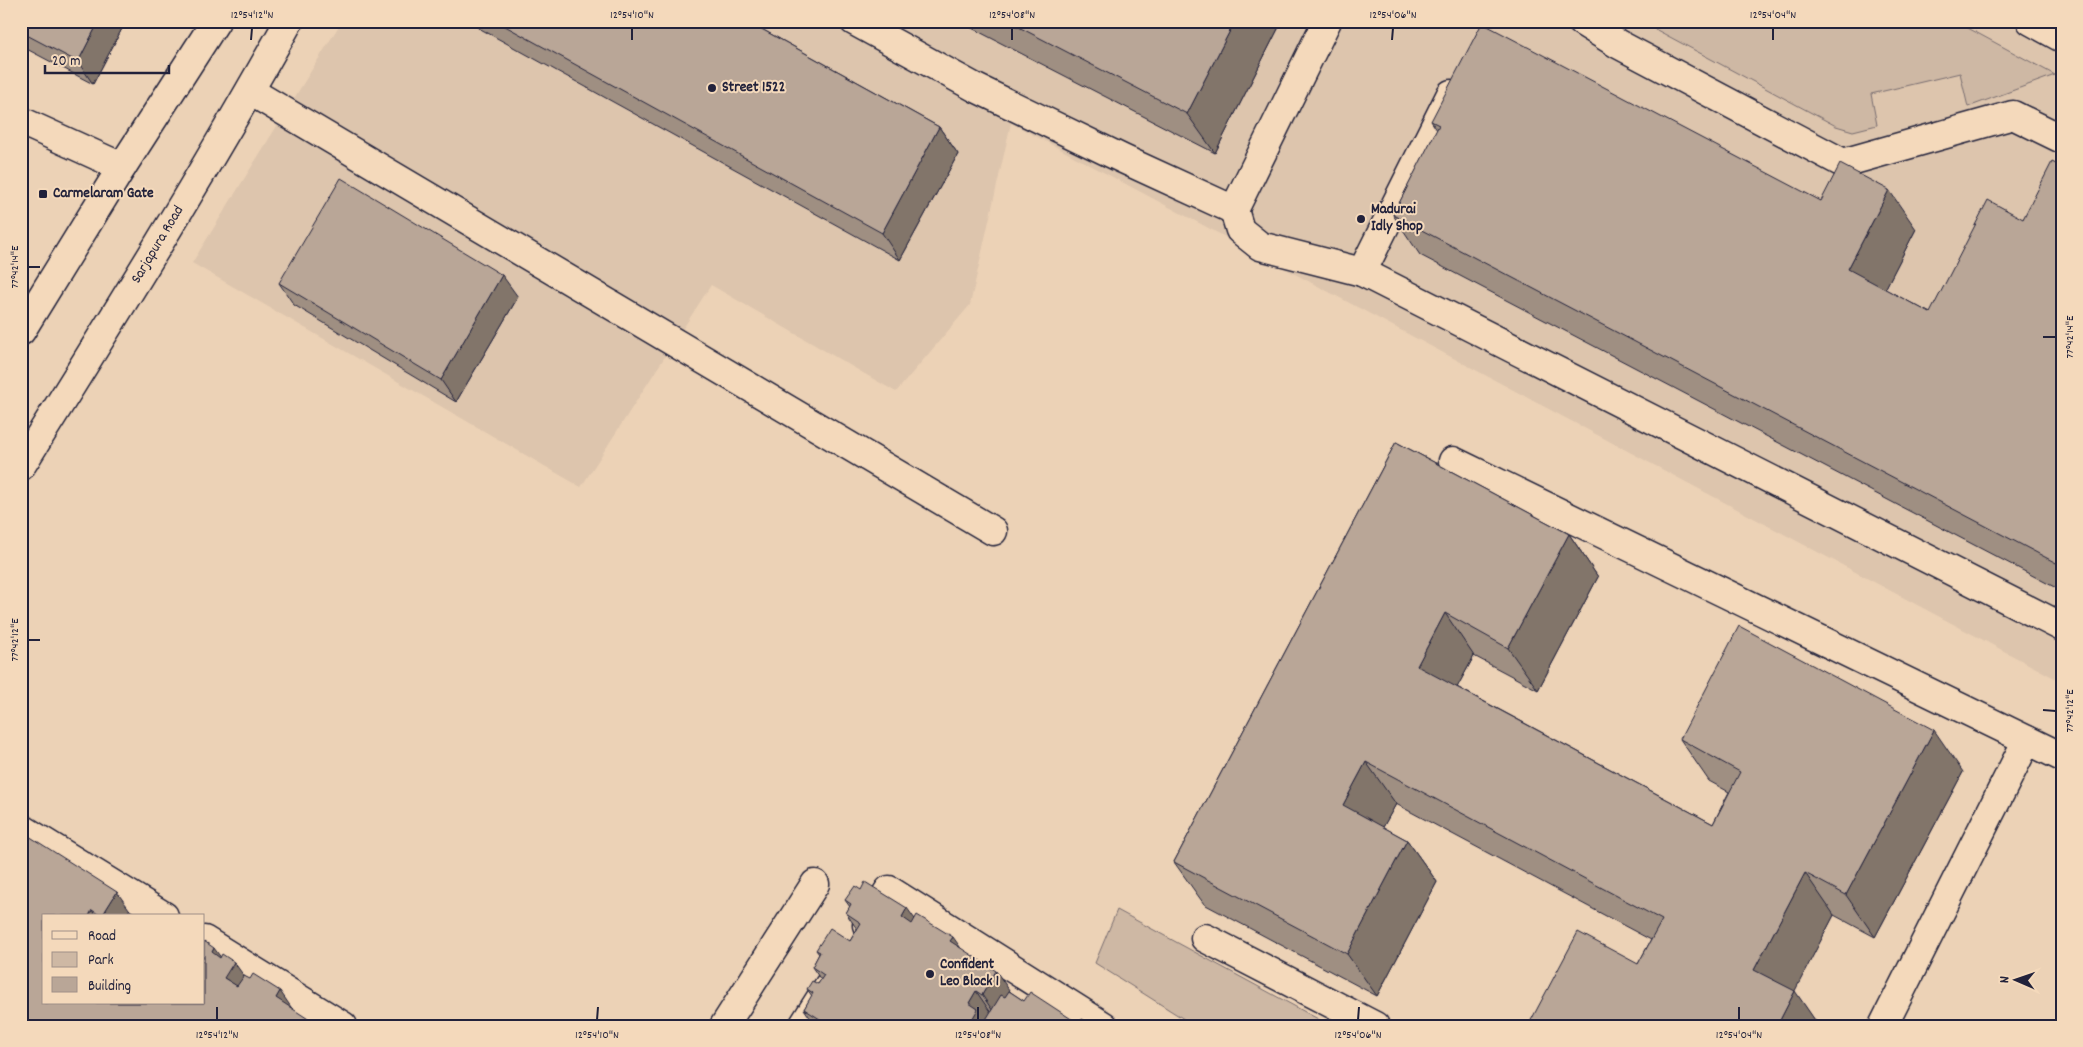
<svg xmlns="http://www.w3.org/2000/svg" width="2083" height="1047" font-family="Dekko,sans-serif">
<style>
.built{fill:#ddc5ad}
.green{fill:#ceb8a4;stroke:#786d70}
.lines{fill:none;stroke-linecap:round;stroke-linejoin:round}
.minor-casing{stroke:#22223b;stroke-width:31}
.major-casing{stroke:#22223b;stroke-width:31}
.minor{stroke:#f4d9bb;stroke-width:28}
.major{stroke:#f4d9bb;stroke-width:28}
.wall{fill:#9f8f82;stroke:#22223b}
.shaded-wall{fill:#82746a;stroke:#22223b}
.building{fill:#b9a697;stroke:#22223b}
.ticks{fill:none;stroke:#22223b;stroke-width:2}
.poi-dot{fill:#22223b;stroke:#f4d9bb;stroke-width:2}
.labels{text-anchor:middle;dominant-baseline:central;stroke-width:4;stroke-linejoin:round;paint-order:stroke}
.poi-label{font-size:15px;font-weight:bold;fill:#22223b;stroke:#f4d9bb;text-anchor:start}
.street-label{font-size:15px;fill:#22223b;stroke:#f4d9bb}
.neatline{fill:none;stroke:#22223b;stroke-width:2}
.ticks-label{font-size:12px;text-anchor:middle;fill:#22223b}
</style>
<rect width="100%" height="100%" fill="#ecd2b6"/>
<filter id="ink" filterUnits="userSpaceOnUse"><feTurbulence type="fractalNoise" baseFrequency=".02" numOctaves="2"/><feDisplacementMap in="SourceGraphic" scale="10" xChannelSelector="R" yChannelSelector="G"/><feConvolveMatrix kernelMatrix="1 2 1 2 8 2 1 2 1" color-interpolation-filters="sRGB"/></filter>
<g filter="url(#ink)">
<path class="built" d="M342,21H2062V682L1011,123L970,305L896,392L711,285L581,487L192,263Z"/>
<g class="green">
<path d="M1640,21H1955L2055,75L1968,107L1960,73L1871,94L1877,125L1853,131L1836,126Z"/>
<path d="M1117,910L1331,1026H1195L1095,963Z"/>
</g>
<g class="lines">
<g class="minor-casing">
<g id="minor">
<path d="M854,21L976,88L1123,159L1234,210L1327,21"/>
<path d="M1581,21L1618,44L1843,163L2013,115L2062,139"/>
<path d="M2031,21L2062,38"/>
<path d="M250,91L993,531"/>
<path d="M1451,94L1362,272L2062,627"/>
<path d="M1234,210L1240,230L1260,246L1362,272"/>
<path d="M1453,461L2062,757"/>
<path d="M21,828L164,916"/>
<path d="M867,925L889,890L1104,1026"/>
<path d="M1205,938L1375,1026"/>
<path d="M204,940L343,1026"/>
<path d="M724,1026L815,884"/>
<path d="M803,1026L829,985"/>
<path d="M1883,1026L2027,740"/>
</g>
</g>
<g class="major-casing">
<g id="major">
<path d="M21,121L122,167"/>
<path d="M21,331L122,167L216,21"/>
<path d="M21,466C113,319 205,172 289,21"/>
</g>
</g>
<use href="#minor" class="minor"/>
<use href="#major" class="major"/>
</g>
<g class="wall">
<path d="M21,21H126L93,84L21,46Z"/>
<path d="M466,21H747L939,127L958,154L900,260Z"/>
<path d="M958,21H1282L1215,153Z"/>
<path d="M1431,121L1821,201L1916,229L1885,289L1930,313L2023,219L2062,167V591L1420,255L1393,215L1437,130Z"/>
<path d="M279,283L518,297L456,402L294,305Z"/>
<path d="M1396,442L1569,534L1598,577L1538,690L1474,656L1457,687L1713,824L1729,792L1709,781L1680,739L1963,772L1875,937L1834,915L1794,991L1819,1026H1528L1638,964L1651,940L1396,804L1383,827L1407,840L1437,882L1377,996L1204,904L1174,862Z"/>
<path d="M21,831L138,916H44V1003L221,957L244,976L293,1009L21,1026Z"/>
<path d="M861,890L915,919L961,949L1012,993L1024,1001L1079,1024L1094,1026H816L804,1009L812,996L807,989L818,984L821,980L812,967L819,954L816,950L850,941L857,929L846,913L850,907L845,900Z"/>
</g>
<g class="shaded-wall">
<path d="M99,21H126L93,84L78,62Z"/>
<path d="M1235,21H1282L1215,153L1187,114Z"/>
<path d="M939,127L958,154L900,260L882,233Z"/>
<path d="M1889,190L1916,229L1875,309L1848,269Z"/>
<path d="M502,275L518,297L456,402L441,380Z"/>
<path d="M1569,534L1598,577L1538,690L1508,648Z"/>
<path d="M1445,613L1474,656L1446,708L1417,666Z"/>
<path d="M1934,730L1963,772L1875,937L1846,895Z"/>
<path d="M1366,762L1396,804L1372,847L1343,805Z"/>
<path d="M1407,840L1437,882L1377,996L1347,954Z"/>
<path d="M1805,873L1834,915L1784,1012L1754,970Z"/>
<path d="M117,892L134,916H102Z"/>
<path d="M907,908L937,950L902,917Z"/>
<path d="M92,910L96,916H89Z"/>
<path d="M953,937L982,978L950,941Z"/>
<path d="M214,948L230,970L234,962L264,1004L224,978L212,952Z"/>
<path d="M996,971L1025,1013L1003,1026L982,995Z"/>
<path d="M280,991L304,1026L276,998Z"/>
<path d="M976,991L1000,1026H972L970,1023L969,1003Z"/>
<path d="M1795,991L1819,1026H1777Z"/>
</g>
<g class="building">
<path d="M21,21H99L78,62L21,32Z"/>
<path d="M496,21H747L939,127L882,233Z"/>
<path d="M1007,21H1235L1187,114Z"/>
<path d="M1482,23L1821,201L1840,164L1889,190L1848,269L1930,313L1988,200L2023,219L2052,162L2062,167V566L1393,215L1439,125L1431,121Z"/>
<path d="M341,178L502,275L441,380L279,283Z"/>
<path d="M1396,442L1569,534L1508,648L1445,613L1417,666L1713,824L1740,772L1680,739L1739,626L1934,730L1846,895L1805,873L1754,970L1795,991L1777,1026H1528L1578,932L1638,964L1662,920L1366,762L1343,805L1407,840L1347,954L1174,862Z"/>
<path d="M21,831L117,892L102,916H101L92,910L89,916H44V1003H204V941L214,948L212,952L220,958L222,954L234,962L224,978L237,986L244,976L250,979L253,974L280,991L276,998L319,1026H21V1020L25,1015L21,1012Z"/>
<path d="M865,882L907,908L902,917L912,924L917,915L953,937L950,941L996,971L982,995L976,991L969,1003L978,1009L970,1023L975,1026H831L804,1009L813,993L807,989L812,981L818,984L824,975L812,967L820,952L816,950L830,928L850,941L861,923L846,913L851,904L845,900L855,886L861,890Z"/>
<path d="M129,910L138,916H119L120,913L125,915Z"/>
<path d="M1009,991L1024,1001L1030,992L1079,1024L1082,1019L1094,1026H982L1001,995L1005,997Z"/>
</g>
</g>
<path class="ticks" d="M251,40L252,28M632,40V28M1012,40V28M1392,40L1393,28M1773,40V28M28,267H40M2043,337H2056M28,640H40M2043,710L2056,711M217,1020V1007M597,1020L598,1007M978,1020V1007M1358,1020L1359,1007M1739,1020V1007"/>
<g class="poi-dot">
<circle cx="712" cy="88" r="5"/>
<rect x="38" y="189" width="10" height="10" rx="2.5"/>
<circle cx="1361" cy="219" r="5"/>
<circle cx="930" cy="974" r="5"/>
</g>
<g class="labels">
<g class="poi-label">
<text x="722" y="88">Street 1522</text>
<text x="53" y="194">Carmelaram Gate</text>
<text x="1371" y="210">Madurai<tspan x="1371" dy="17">Idly Shop</tspan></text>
<text x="940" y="965">Confident<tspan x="940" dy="17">Leo Block 1</tspan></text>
</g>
<g class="street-label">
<text transform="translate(158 245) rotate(-59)">Sarjapura Road</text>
</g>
</g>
<rect width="2083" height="1047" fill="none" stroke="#f4d9bb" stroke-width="55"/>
<rect x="42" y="914" width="162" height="90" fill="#f4d9bb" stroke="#a09088"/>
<rect x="52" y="931" width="25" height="8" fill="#f4d9bb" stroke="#a09088"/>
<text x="88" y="940" font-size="15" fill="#22223b">Road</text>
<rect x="52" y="952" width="25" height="15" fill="#ceb8a4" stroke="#a09088"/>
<text x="88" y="964" font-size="15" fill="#22223b">Park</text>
<rect x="52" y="977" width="25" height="15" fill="#b9a697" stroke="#a09088"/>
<text x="88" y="990" font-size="15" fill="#22223b">Building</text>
<g transform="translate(2016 980) rotate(272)" stroke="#f4d9bb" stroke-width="4" paint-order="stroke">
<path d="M0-4L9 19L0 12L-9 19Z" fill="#22223b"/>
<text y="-8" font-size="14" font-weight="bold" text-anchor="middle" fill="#22223b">N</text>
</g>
<path d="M45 65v8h124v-8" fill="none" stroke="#22223b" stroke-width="2.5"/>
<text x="52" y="65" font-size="15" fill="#22223b" stroke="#f4d9bb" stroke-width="4" paint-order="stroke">20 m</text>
<rect x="28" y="28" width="2028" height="992" class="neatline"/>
<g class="ticks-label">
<text x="252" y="18">12°54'12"N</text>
<text x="632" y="18">12°54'10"N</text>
<text x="1012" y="18">12°54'08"N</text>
<text x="1393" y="18">12°54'06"N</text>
<text x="1773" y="18">12°54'04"N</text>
<text transform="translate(14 267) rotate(-90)" y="4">77°42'14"E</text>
<text transform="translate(2069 337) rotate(-90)" y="4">77°42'14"E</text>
<text transform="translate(14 640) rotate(-90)" y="4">77°42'12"E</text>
<text transform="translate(2069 711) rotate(-90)" y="4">77°42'12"E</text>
<text x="217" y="1038">12°54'12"N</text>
<text x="597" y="1038">12°54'10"N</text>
<text x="978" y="1038">12°54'08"N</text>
<text x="1358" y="1038">12°54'06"N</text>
<text x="1739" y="1038">12°54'04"N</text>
</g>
</svg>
